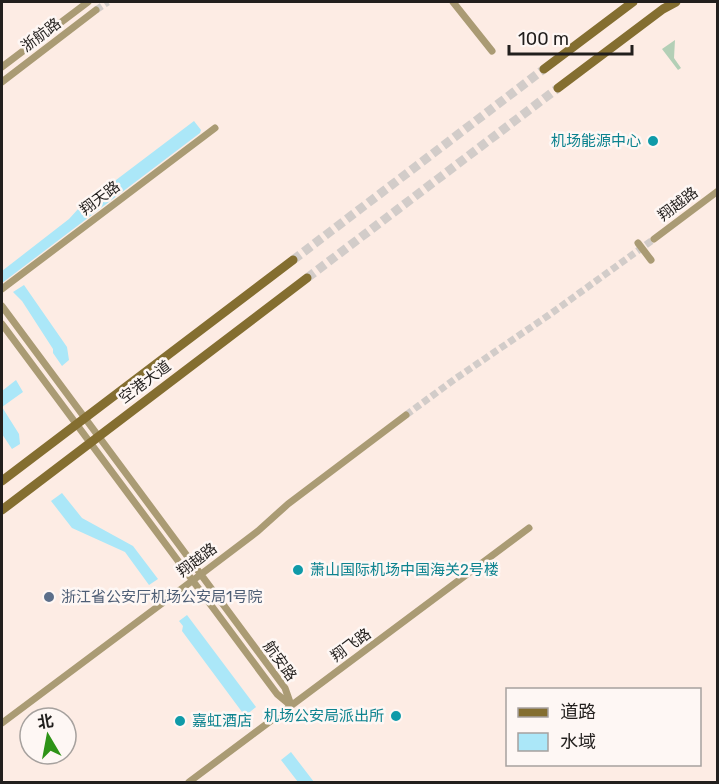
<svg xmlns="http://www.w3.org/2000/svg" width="719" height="784" viewBox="0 0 719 784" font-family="Rubik,'Noto Sans SC',sans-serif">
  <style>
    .built { fill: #fdece4; fill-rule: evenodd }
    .green { fill: #b3cfb6 }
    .water { fill: #abe7f8 }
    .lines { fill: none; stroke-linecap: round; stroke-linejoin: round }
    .street-tunnel { stroke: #d2ccc9; stroke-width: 7; stroke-dasharray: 7 3.5; stroke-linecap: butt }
    .secondary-tunnel { stroke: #d2ccc9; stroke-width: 9; stroke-dasharray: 9 4.5; stroke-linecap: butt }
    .street { stroke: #aa9b74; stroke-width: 7 }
    .secondary { stroke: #846e30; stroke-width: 9 }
    .culture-dot { fill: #0f9aa8; stroke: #fef7f4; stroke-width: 2 }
    .service-dot { fill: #5c6f8a; stroke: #fef7f4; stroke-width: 2 }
    .labels { text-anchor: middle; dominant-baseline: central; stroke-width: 5; stroke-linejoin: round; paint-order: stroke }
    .street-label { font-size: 15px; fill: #221f1d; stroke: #fef7f4 }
    .culture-label { font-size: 15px; fill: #0d838f; stroke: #fef7f4; text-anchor: end }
    .service-label { font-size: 15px; fill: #4e5e75; stroke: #fef7f4; text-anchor: start }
  </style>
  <rect width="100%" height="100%" fill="#fef7f4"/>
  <!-- built -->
  <path class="built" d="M 2,2 L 717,2 L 717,782 L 2,782 ZM 508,690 L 700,690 L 700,764 L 508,764 ZM 30,718 L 66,718 L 66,754 L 30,754 Z"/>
  <!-- green -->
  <path class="green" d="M 675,40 L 674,58 L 681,68 L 678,70 L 662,49 Z"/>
  <!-- water -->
  <path class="water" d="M 194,121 L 201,130 L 200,133 L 2,283 L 2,271 L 69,219 L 79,208 Z
    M 24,285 L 67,347 L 69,360 L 62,366 L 53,353 L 53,349 L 22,301 L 13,292 Z
    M 16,380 L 23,392 L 2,407 L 19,434 L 20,444 L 12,449 L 2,434 L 2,391 Z
    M 62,493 L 82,518 L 133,546 L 158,579 L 149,585 L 125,552 L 72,528 L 51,501 Z
    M 187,615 L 256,707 L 245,716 L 182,631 L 183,626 L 179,621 Z
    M 291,752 L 314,782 L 298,782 L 281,760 Z"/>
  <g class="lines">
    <!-- street-tunnel -->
    <path class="street-tunnel" d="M 96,10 L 108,2
      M 406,415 L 455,379 L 549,315 L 654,239"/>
    <!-- secondary-tunnel -->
    <path class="secondary-tunnel" d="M 293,260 L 544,69
      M 307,278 L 558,88"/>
    <!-- street -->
    <path class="street" d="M 453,2 L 492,51
      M 2,67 L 88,2
      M 2,82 L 96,10
      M 654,239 L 718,191
      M 638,243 L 651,260
      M 2,289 L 215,128
      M 2,306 L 285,688 L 291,705
      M 2,324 L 277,694 L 289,704
      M 2,723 L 200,575 L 258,531 L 288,504 L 406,415
      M 189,782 L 529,528"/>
    <!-- secondary -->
    <path class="secondary" d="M 544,69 L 633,2
      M 558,88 L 663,9 L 676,2
      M 2,481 L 293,260
      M 2,510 L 307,278"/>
  </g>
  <!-- markers -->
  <g class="culture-dot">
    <circle cx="653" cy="141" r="6"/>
    <circle cx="298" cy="570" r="6"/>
    <circle cx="396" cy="716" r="6"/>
    <circle cx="180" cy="721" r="6"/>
  </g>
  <circle class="service-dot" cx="49" cy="597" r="6"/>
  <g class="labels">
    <!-- street labels -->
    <g class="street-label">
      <text transform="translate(41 35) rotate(-37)">浙航路</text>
      <text transform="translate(100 198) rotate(-37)">翔天路</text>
      <text transform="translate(678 204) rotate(-37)">翔越路</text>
      <text transform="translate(145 382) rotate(-37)">空港大道</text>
      <text transform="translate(197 560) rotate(-37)">翔越路</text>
      <text transform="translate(351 645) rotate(-36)">翔飞路</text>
      <text transform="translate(280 661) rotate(54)">航安路</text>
    </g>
    <!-- culture labels -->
    <g class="culture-label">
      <text x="641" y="141">机场能源中心</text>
      <text x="310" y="570" text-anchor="start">萧山国际机场中国海关2号楼</text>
      <text x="384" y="716">机场公安局派出所</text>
      <text x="192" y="721" text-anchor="start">嘉虹酒店</text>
    </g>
    <!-- service labels -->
    <g class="service-label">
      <text x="61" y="597">浙江省公安厅机场公安局1号院</text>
    </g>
  </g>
  <!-- border -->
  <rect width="719" height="784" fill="none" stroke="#221f1d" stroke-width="6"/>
  <!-- legend -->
  <rect x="506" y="688" width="195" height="78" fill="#fef7f4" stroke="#a6a19e" stroke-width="1.5"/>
  <rect x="518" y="708" width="30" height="9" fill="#846e30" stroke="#a6a19e" stroke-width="1.5"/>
  <text x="560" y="718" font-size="18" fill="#221f1d">道路</text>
  <rect x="518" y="733" width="30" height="18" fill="#abe7f8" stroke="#a6a19e" stroke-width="1.5"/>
  <text x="560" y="748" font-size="18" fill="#221f1d">水域</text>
  <!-- north arrow -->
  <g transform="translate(48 736) rotate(350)"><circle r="28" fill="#fef7f4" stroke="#a6a19e" stroke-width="1.5"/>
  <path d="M0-4.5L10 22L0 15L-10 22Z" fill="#2e9317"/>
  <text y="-9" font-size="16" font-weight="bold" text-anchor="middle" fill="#221f1d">北</text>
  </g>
  <!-- scale -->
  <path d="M509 45v9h123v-9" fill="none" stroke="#221f1d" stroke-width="3"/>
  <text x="518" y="45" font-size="18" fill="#221f1d" stroke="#fef7f4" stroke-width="4.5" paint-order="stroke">100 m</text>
</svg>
